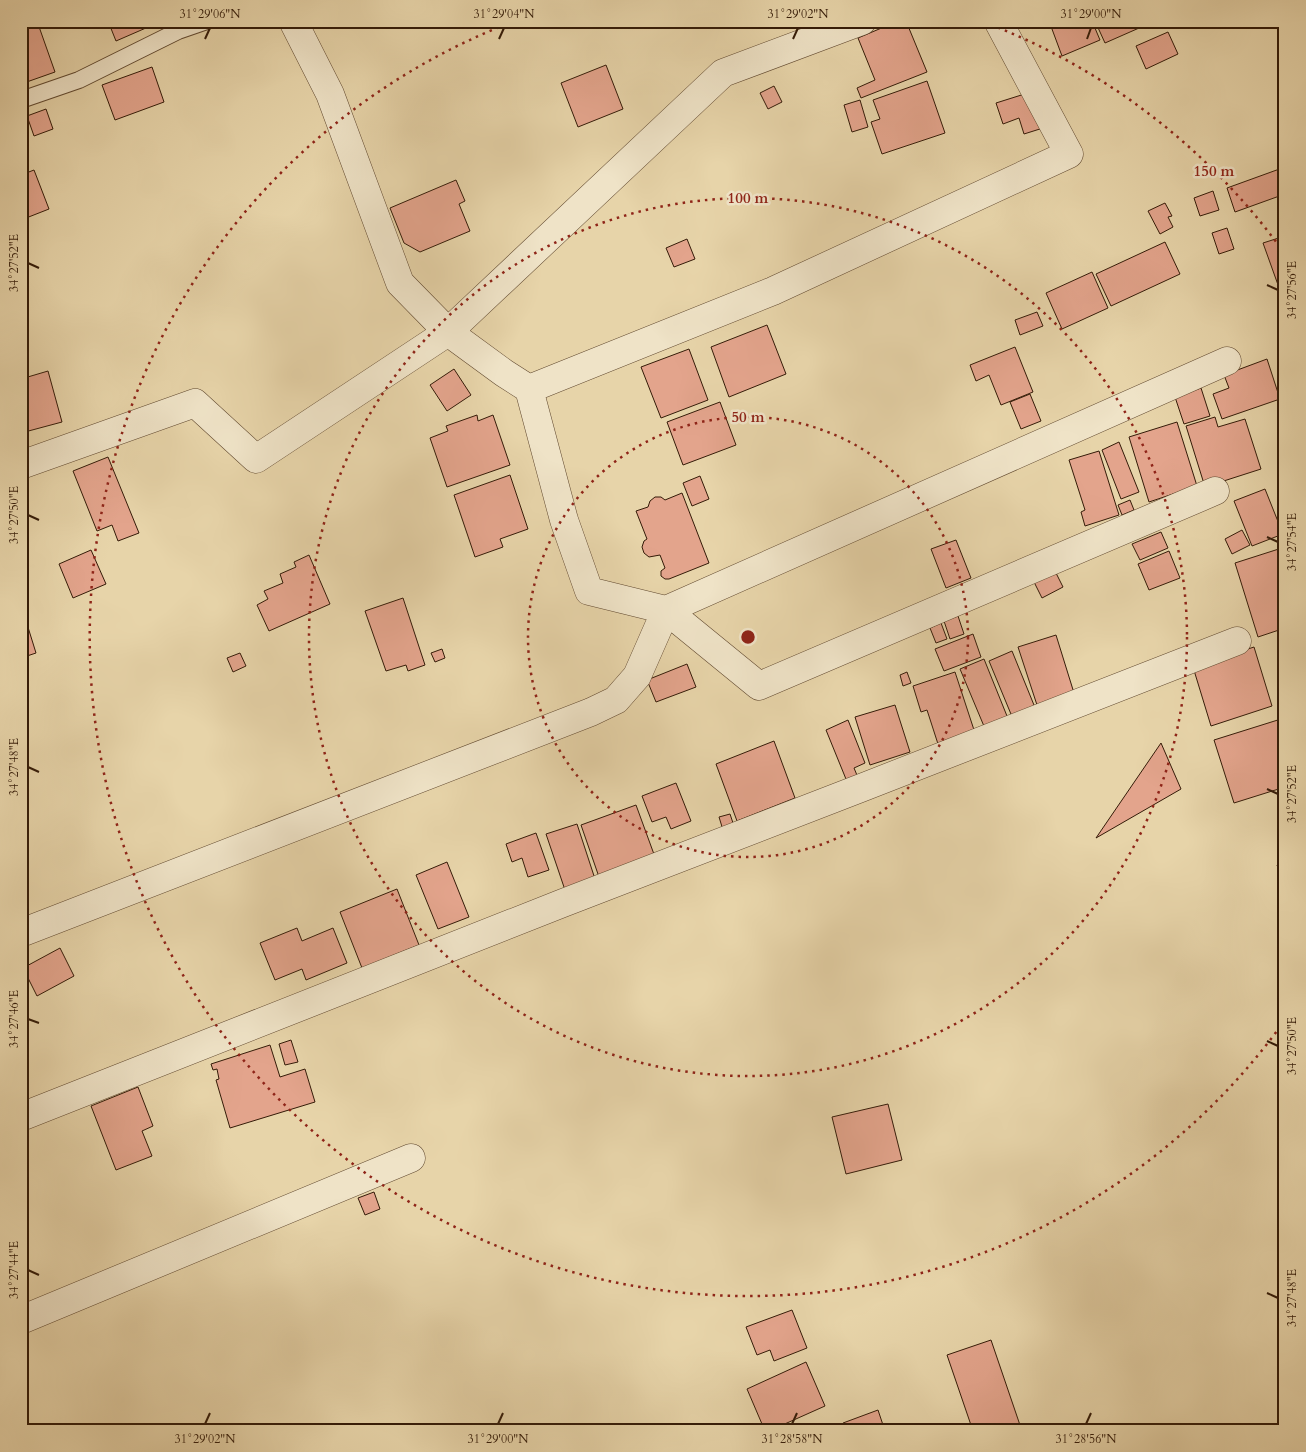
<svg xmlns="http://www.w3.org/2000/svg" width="1306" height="1452" viewBox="0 0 1306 1452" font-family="Cardo,serif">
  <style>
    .building { fill: #e3a48c; stroke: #341b08 }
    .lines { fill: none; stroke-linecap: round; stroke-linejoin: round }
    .service-casing { stroke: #614930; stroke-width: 18 }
    .minor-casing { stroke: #614930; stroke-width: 29 }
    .service { stroke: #efe3c7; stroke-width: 16 }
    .minor { stroke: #efe3c7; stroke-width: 28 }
    .ticks { fill: none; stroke: #341b08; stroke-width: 2 }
    .ring { fill: none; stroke: #8f2418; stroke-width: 2.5; stroke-dasharray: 2.5 5 }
    .centre { fill: #8f2418; stroke: #efe3c7; stroke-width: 2.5 }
    .ring-label { font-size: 15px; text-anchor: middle; font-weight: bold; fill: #8f2418; stroke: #efe3c7; stroke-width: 5; stroke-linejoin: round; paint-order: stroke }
    .neatline { fill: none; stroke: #341b08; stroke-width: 2 }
    .ticks-label { font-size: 12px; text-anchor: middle; fill: #341b08 }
  </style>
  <rect width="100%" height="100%" fill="#e7d4a9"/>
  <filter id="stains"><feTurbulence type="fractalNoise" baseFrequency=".004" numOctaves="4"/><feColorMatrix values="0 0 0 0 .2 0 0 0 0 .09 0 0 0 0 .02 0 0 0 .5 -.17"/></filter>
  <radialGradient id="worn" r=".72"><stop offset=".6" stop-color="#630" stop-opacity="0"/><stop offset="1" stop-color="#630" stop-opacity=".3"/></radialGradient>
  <!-- building -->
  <path class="building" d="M 21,21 L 37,21 L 55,72 L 21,84 Z
    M 108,21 L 162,21 L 116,41 Z
    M 898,21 L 906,21 L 927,72 L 861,98 L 857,88 L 875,80 L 858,38 Z
    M 1049,21 L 1092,21 L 1100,40 L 1062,56 Z
    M 1095,21 L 1155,21 L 1105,43 Z
    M 1168,32 L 1178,54 L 1146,69 L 1136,46 Z
    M 606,65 L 623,109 L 578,127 L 561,83 Z
    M 152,67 L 164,102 L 115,120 L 102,85 Z
    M 927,81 L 945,133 L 882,154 L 871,122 L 880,119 L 873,100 Z
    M 774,86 L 782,102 L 768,109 L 760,93 Z
    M 1031,92 L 1043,128 L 1024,134 L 1019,118 L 1003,124 L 996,103 Z
    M 860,100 L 868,127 L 852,132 L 844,105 Z
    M 46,109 L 53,129 L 34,136 L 27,116 Z
    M 1285,167 L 1285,194 L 1235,212 L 1227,188 Z
    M 34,170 L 49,209 L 21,220 L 21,175 Z
    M 456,180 L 465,201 L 459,204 L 470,231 L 420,252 L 404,243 L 390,208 Z
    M 1213,191 L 1219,210 L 1200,216 L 1194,198 Z
    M 1165,203 L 1172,216 L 1168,217 L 1173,227 L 1160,234 L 1148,211 Z
    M 1227,228 L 1234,249 L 1219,254 L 1212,233 Z
    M 1285,236 L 1285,295 L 1282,296 L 1263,243 Z
    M 687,239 L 695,259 L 674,267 L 666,248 Z
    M 1165,242 L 1180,274 L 1111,306 L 1096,274 Z
    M 1092,272 L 1108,308 L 1062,329 L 1046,293 Z
    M 1037,312 L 1043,326 L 1020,335 L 1015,320 Z
    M 767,325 L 786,374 L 729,397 L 711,347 Z
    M 1015,347 L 1033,392 L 1001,405 L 989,375 L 976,381 L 970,365 Z
    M 689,349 L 708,400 L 661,418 L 641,367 Z
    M 1267,359 L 1280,399 L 1222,419 L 1213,394 L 1229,388 L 1224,375 Z
    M 454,369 L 471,395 L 447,411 L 430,385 Z
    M 48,371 L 62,422 L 21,433 L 21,379 Z
    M 1201,388 L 1210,416 L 1184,424 L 1175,397 Z
    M 1030,394 L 1041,421 L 1021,429 L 1010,402 Z
    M 720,402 L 736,445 L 683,465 L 667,422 Z
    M 477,415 L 478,421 L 493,415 L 510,465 L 447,487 L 430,438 L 448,431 L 446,426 Z
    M 1215,417 L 1218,427 L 1245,419 L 1261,469 L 1205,487 L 1186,426 Z
    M 1177,422 L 1197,486 L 1149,502 L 1129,437 Z
    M 1119,442 L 1139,492 L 1121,499 L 1102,450 Z
    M 1099,451 L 1119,515 L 1085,526 L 1081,512 L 1085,510 L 1069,460 Z
    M 108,457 L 139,533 L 118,541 L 112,525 L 97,531 L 73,471 Z
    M 510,475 L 528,529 L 500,539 L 503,547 L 475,557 L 454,495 Z
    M 700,476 L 709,499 L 692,506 L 683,483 Z
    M 1265,489 L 1283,534 L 1252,546 L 1234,501 Z
    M 682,493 L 709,563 L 669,579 L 665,579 L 661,576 L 661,571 L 665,568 L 660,555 L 649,557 L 644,553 L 642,547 L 644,541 L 647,539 L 636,511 L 648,507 L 650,501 L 655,497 L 661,497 L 665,500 Z
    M 1130,500 L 1134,510 L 1122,515 L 1118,505 Z
    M 1242,530 L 1250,545 L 1232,554 L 1225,539 Z
    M 1161,532 L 1168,548 L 1140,560 L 1132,544 Z
    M 956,540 L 971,578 L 946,588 L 931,549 Z
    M 1285,547 L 1285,628 L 1258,637 L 1235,563 Z
    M 91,550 L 106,584 L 73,598 L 59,564 Z
    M 1169,551 L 1180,578 L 1149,590 L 1138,564 Z
    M 309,555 L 330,604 L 269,631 L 257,605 L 268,599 L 264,591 L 283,583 L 280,574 L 296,567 L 294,562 Z
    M 1055,571 L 1063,587 L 1042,598 L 1034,582 Z
    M 403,598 L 425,665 L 408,671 L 406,665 L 386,671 L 365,611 Z
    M 958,616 L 964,634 L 950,639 L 944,621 Z
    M 941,623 L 947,639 L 936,643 L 930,628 Z
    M 27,624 L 36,653 L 21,658 L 21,625 Z
    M 973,634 L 981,657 L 944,671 L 935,649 Z
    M 1056,635 L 1074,693 L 1037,705 L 1018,647 Z
    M 1254,647 L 1272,706 L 1211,726 L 1193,667 Z
    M 442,649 L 445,658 L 435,662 L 431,653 Z
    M 1012,651 L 1036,710 L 1013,719 L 989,661 Z
    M 240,653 L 246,666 L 233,672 L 227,658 Z
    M 984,659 L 1009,721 L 986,731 L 960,669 Z
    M 687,664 L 696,687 L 656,702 L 647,680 Z
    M 907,672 L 911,683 L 903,686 L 900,675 Z
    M 955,672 L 975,733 L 938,744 L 927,710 L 921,712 L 913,686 Z
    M 895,705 L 910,752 L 870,765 L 855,717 Z
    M 1281,719 L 1285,731 L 1285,787 L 1234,803 L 1214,740 Z
    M 848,720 L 865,763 L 854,768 L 859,780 L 848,784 L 826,730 Z
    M 774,741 L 795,798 L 737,821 L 716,764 Z
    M 1161,743 L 1181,789 L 1096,838 Z
    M 676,783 L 691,821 L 671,829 L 666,817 L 652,822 L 642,796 Z
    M 636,805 L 655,857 L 599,877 L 581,825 Z
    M 730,814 L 734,826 L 723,830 L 719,817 Z
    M 577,824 L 596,882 L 566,893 L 546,834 Z
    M 536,833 L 549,870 L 528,877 L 522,858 L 512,862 L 506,844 Z
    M 447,862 L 469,917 L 438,929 L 416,875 Z
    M 1285,863 L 1285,889 L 1277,865 Z
    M 397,889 L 419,945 L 362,968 L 340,912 Z
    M 297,928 L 302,941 L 333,928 L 347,963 L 306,980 L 302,969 L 275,980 L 260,943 Z
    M 60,948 L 74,976 L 37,996 L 23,968 Z
    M 291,1040 L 298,1062 L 285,1065 L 279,1044 Z
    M 270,1045 L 280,1077 L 305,1069 L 315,1102 L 230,1128 L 216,1080 L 219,1079 L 217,1069 L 213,1070 L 211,1064 Z
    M 138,1087 L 153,1126 L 142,1131 L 152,1156 L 116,1170 L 91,1106 Z
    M 888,1104 L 902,1160 L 846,1174 L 832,1117 Z
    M 374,1192 L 380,1209 L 365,1215 L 358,1198 Z
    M 792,1310 L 807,1348 L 774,1361 L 770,1350 L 757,1355 L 746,1327 Z
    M 991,1340 L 1022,1431 L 973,1431 L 947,1355 Z
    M 806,1362 L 825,1406 L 769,1431 L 765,1431 L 747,1389 Z
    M 878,1410 L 885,1431 L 846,1431 L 843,1423 Z"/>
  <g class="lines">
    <!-- service casing -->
    <g class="service-casing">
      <path id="service" d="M 21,100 L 79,80 L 178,31 L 207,21"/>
    </g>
    <!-- minor casing -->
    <g class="minor-casing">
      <path id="minor" d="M 293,21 L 330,94 L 400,283 L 448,332 L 504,373 L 529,389 L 564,520 L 589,591 L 666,610 L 759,686 L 1215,491
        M 529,389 L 773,291 L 1069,154 L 998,21
        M 21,465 L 195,403 L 256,459 L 448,332 L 723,73 L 862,21
        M 21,933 L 591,712 L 616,700 L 637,676 L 666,610 L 1227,361
        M 21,1117 L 563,903 L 861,788 L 1237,641
        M 21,1320 L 411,1158"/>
    </g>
    <!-- service -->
    <use href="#service" class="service"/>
    <!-- minor -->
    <use href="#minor" class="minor"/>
  </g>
  <!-- ticks -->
  <path class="ticks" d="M 205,39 L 210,28M 499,39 L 504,28M 793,39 L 798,28M 1087,39 L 1091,28M 28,263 L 39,268M 1267,285 L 1278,290M 28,515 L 39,520M 1267,537 L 1278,542M 28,767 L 39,772M 1267,789 L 1278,794M 28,1019 L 39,1023M 1267,1041 L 1278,1046M 28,1270 L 39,1275M 1267,1293 L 1278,1298M 205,1424 L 210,1413M 498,1424 L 503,1413M 792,1424 L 797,1413M 1086,1424 L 1091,1413"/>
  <!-- distance rings -->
  <g class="ring">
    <circle cx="748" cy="637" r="220"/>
    <circle cx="748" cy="637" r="439"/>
    <path d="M1285 1020A659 659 0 1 1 512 22M984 22A659 659 0 0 1 1285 254"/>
  </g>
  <circle cx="748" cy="637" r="8" class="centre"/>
  <g class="ring-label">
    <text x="1214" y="176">150 m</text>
    <text x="748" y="203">100 m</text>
    <text x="748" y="422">50 m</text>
  </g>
  <!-- margin -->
  <rect width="1306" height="1452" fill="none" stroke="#e7d4a9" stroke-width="55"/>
  <rect x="28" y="28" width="1250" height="1396" class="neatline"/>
  <g class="ticks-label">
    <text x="210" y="18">31°29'06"N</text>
    <text x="504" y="18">31°29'04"N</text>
    <text x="798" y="18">31°29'02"N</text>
    <text x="1091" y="18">31°29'00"N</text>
    <text transform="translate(14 263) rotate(-90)" y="4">34°27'52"E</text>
    <text transform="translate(1292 290) rotate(-90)" y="4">34°27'56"E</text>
    <text transform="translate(14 515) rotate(-90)" y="4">34°27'50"E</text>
    <text transform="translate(1292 542) rotate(-90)" y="4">34°27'54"E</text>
    <text transform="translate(14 767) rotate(-90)" y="4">34°27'48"E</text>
    <text transform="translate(1292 794) rotate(-90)" y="4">34°27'52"E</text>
    <text transform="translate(14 1019) rotate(-90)" y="4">34°27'46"E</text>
    <text transform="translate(1292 1046) rotate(-90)" y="4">34°27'50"E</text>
    <text transform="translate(14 1270) rotate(-90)" y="4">34°27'44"E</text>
    <text transform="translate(1292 1298) rotate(-90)" y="4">34°27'48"E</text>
    <text x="205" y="1443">31°29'02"N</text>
    <text x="498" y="1443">31°29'00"N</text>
    <text x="792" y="1443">31°28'58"N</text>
    <text x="1086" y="1443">31°28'56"N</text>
  </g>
  <rect width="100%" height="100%" filter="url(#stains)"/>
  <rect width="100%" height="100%" fill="url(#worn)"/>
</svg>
